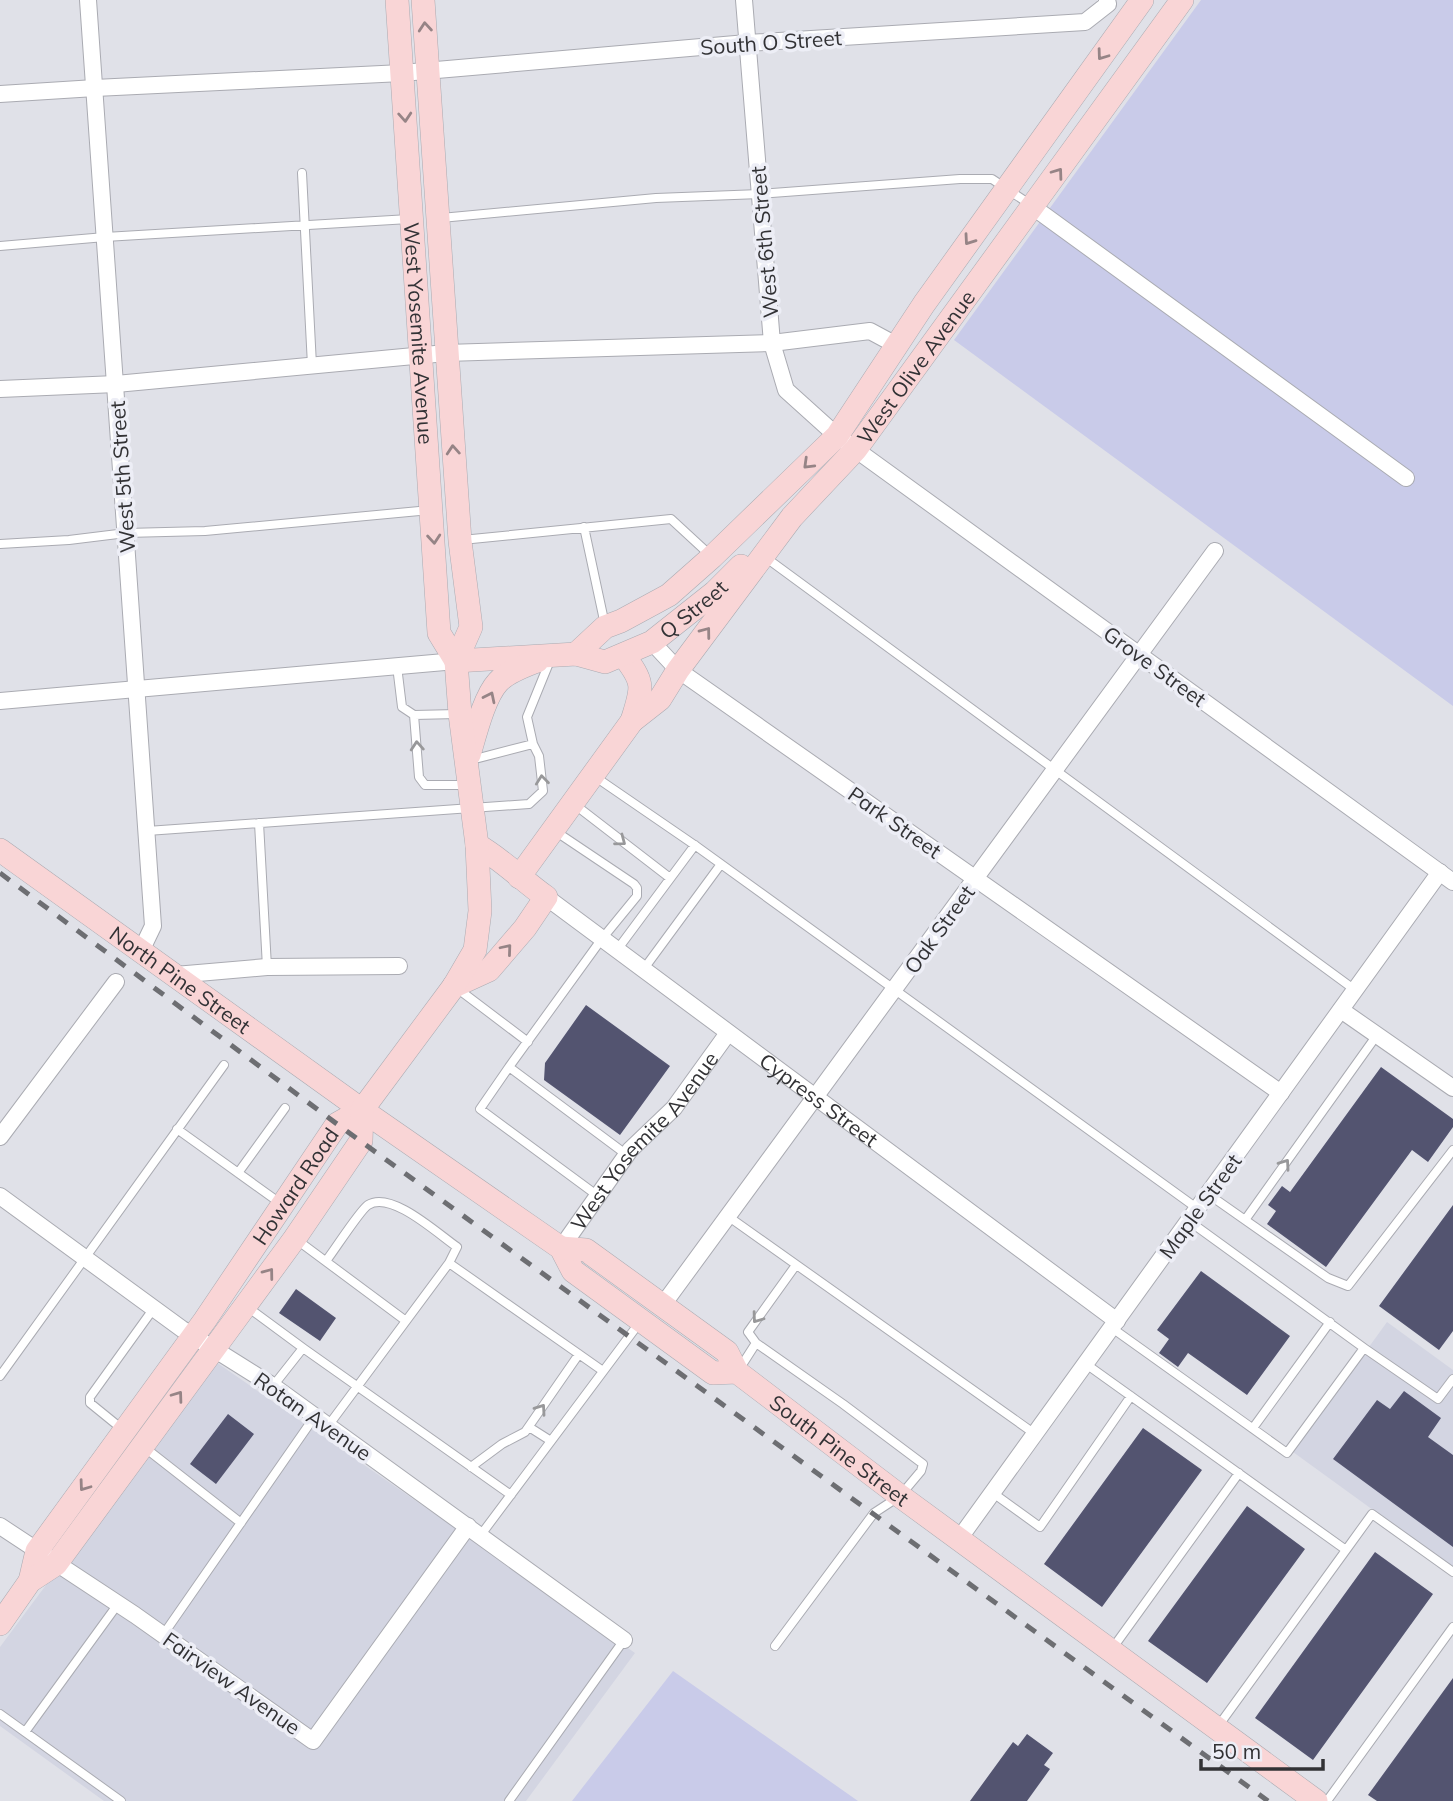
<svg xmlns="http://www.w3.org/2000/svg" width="1453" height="1801" viewBox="0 0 1453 1801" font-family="Mulish,sans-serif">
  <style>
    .built { fill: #d3d5e2 }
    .green { fill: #c9cbe9 }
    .building { fill: #535470 }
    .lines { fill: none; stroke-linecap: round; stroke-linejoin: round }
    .lane-casing { stroke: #aaabb2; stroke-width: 10 }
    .street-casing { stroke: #aaabb2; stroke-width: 18 }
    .secondary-casing { stroke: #aaabb2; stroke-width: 24 }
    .lane { stroke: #fff; stroke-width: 8 }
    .street { stroke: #fff; stroke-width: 16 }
    .secondary { stroke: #f9d5d6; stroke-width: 23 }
    .rail { stroke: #6d6e72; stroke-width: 5; stroke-dasharray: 12 12; stroke-linecap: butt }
    .oneway { stroke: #968486 }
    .oneway2 { stroke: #98989a }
    .labels { text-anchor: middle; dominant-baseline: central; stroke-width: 7; stroke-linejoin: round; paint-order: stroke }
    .street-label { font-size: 21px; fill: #323235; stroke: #edeef6 }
  </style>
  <rect width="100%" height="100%" fill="#e0e1e8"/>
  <!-- built -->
  <path class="built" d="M 1387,1322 L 1453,1370 L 1453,1568 L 1293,1452 Z
    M 213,1360 L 635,1653 L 526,1801 L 104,1801 L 0,1726 L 0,1647 Z"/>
  <!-- green -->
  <path class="green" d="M 1201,0 L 1453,0 L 1453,706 L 954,340 Z
    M 673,1671 L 858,1801 L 572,1801 Z"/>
  <!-- building -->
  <path class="building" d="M 586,1005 L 670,1066 L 620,1135 L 544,1080 L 545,1063 Z
    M 1381,1067 L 1453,1119 L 1453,1127 L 1428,1162 L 1412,1150 L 1326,1267 L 1267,1224 L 1276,1211 L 1268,1205 L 1282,1186 L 1290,1192 Z
    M 1453,1205 L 1453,1331 L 1439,1350 L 1379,1306 Z
    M 1201,1271 L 1290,1336 L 1247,1395 L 1188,1353 L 1178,1367 L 1159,1353 L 1169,1339 L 1157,1330 Z
    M 296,1289 L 336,1318 L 320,1341 L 279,1313 Z
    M 1404,1391 L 1441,1418 L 1428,1437 L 1453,1455 L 1453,1547 L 1333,1459 L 1377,1400 L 1390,1409 Z
    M 228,1414 L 254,1434 L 216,1484 L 190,1464 Z
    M 1143,1428 L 1202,1470 L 1102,1607 L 1044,1564 Z
    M 1247,1506 L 1305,1549 L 1207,1683 L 1148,1641 Z
    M 1375,1552 L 1433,1594 L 1313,1760 L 1255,1718 Z
    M 1453,1678 L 1453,1801 L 1377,1801 L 1368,1795 Z
    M 1027,1734 L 1053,1753 L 1044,1765 L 1050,1769 L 1027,1801 L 970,1801 L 1013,1742 L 1018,1746 Z"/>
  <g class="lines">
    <!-- lane casing -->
    <g class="lane-casing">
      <path id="lane" d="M 302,173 L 312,365
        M 441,218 L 656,198 L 760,194 L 960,179 L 992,179 L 1031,205
        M 0,246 L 105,237 L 409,219
        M 584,527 L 605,625
        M 462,540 L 671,519 L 710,555
        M 0,544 L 69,540 L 126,533 L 205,531 L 430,510
        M 765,557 L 1355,990
        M 397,666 L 402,707 L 414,715 L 457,714
        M 414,715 L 419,777 L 425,785 L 468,785
        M 471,760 L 533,744
        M 594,776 L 696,846 L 1198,1209
        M 574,804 L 670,878
        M 259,823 L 267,967
        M 147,831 L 529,804 L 543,791 L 539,756 L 533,744 L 527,717 L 551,658
        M 555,831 L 634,884 L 637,888 L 637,896 L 601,940 L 509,1067 L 627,1155
        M 617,950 L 695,845
        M 643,970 L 721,864
        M 458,989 L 528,1042
        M 509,1067 L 480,1109 L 598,1196
        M 177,1129 L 280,1203
        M 238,1173 L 285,1108
        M 1208,1194 L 1328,1278 L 1348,1286 L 1453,1150
        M 729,1217 L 1035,1434
        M 1245,1220 L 1377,1035
        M 297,1240 L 406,1321
        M 326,1261 C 334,1251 360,1210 368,1205 C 391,1190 438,1234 457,1247 L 449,1263
        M 246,1306 L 303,1348
        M 1112,1328 L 1287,1453 L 1364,1348 L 1189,1221
        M 756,1343 L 843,1404 L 923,1464 L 921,1471 L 900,1496 L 874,1513 L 775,1646
        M 1364,1348 L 1438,1399 L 1453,1379
        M 1086,1364 L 1346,1550 L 1372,1514 L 1453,1572
        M 740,1368 L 756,1343 L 748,1332 L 796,1265
        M 0,1376 L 224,1065
        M 273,1386 L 303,1348 L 511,1495
        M 328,1426 L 449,1263 L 603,1371
        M 529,1427 L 551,1441
        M 1253,1428 L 1330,1322
        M 122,1429 L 90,1403 L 90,1397 L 154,1308
        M 144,1447 L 241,1523
        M 471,1467 L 502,1444 L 525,1432 L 579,1354
        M 993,1493 L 1040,1527 L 1131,1396
        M 480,1536 L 640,1322
        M 163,1635 L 315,1416
        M 1112,1649 L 1239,1473
        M 0,1714 L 121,1801
        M 1219,1725 L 1346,1550
        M 25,1732 L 118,1604
        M 509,1801 L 624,1640
        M 1327,1801 L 1453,1627"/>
    </g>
    <!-- street casing -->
    <g class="street-casing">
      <g id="street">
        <path d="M 88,0 L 153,926 L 141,951"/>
        <path d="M 744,0 L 772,343 L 786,390 L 837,436 L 1453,882"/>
        <path d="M 0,94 L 95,88 L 402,73 L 747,43 L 1085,22 L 1108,4 L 1107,0"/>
        <path d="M 1033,207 L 1406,478"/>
        <path d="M 0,389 L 116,384 L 446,353 L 772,343 L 870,331 L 896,345"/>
        <path d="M 652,642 L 678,670 L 1281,1093"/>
        <path d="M 0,701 L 456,661"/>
        <path id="s1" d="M 546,897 L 1117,1321"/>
        <path d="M 175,975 L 267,967 L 399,966"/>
        <path d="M 1341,1010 L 1453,1088"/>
        <path d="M 0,1137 L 116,982"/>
        <path d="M 0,1196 L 182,1329 L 273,1386 L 624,1640"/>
        <path id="s2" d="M 561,1248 L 630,1150 L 674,1108 L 728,1033"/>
        <path d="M 662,1306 L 1215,551"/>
        <path d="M 0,1526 L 135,1615 L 313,1741 L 468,1526"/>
        <path d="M 959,1539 L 1440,872"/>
      </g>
    </g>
    <!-- secondary casing -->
    <g class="secondary-casing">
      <g id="secondary">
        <path id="s3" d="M 397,0 L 439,633 L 456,661"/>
        <path d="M 576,654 L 605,627 L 621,621 L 669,595 L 712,557 L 837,436 L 924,304 L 1142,0"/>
        <path d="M 623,655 C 646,684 642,688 632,721"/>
        <path id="s4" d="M 456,661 L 576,654 L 605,662 L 652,642 L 715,592 L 741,566"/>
        <path d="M 469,755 C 475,735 484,697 498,682 C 507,672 524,666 537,661"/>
        <path id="s5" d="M 0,850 L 362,1110 L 561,1248 L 573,1271 L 713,1373 L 737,1372 L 900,1496 L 1316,1801"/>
        <path id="s6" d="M 519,877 L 632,721 L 660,699 L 678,670 L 792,517 L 856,449 L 1182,0"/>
        <path d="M 454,986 L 489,970 L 525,928 L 546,897 C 522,880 503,860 477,845"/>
        <path d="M 561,1248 L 586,1250 L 727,1352 L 737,1372"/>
        <path id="s7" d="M 30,1581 L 37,1551 L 205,1320 L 337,1124 L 362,1110 L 454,986 L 475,950 L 480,911 L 477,845 L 460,714 L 456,661 L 471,627 L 460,541 L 423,0"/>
        <path d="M 0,1624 L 30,1581 L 56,1564 L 295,1238 L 361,1141 L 362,1110"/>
      </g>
    </g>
    <!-- lane -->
    <use href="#lane" class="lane"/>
    <!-- street -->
    <use href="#street" class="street"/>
    <!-- secondary -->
    <use href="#secondary" class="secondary"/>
    <!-- rail -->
    <path class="rail" d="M 0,873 L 337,1124 L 1268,1801"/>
  </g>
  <!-- one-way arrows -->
  <defs><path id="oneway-chevron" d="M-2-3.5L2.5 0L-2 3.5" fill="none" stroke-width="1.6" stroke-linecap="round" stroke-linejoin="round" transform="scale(1.75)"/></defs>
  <g class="oneway">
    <use href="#oneway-chevron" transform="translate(425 27) rotate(-95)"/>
    <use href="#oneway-chevron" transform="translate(1102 55) rotate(126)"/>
    <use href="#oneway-chevron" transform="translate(405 117) rotate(86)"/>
    <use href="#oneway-chevron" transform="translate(1058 173) rotate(-54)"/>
    <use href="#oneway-chevron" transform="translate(969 240) rotate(125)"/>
    <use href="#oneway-chevron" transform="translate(453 450) rotate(-94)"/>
    <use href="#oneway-chevron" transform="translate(808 464) rotate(136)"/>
    <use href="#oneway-chevron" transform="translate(434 539) rotate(85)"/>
    <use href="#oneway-chevron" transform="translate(706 632) rotate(-53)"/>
    <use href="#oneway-chevron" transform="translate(490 697) rotate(-64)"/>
    <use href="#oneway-chevron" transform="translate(507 949) rotate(-50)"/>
    <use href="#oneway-chevron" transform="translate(269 1273) rotate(-53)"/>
    <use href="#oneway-chevron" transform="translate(178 1396) rotate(-54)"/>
    <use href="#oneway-chevron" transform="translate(84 1486) rotate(126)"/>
  </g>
  <g class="oneway2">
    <use href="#oneway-chevron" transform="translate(417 746) rotate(-94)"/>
    <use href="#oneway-chevron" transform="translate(542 780) rotate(-96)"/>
    <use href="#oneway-chevron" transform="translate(621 841) rotate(37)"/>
    <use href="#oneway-chevron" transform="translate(1285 1164) rotate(-55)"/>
    <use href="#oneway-chevron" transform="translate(757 1318) rotate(126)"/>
    <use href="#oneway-chevron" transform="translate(541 1409) rotate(-55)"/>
  </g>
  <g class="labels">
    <!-- street labels -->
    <g class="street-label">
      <text transform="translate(771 42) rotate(-4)">South O Street</text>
      <text transform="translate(764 242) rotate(-95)">West 6th Street</text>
      <text stroke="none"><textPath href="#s3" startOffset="334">West Yosemite Avenue</textPath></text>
      <text stroke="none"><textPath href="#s6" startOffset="648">West Olive Avenue</textPath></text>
      <text transform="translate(122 477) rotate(-94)">West 5th Street</text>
      <text stroke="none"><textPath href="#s4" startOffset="254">Q Street</textPath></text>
      <text transform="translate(1155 666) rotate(36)">Grove Street</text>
      <text transform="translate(895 822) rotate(35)">Park Street</text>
      <text transform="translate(939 929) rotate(-54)">Oak Street</text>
      <text stroke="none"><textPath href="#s5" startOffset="222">North Pine Street</textPath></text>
      <text stroke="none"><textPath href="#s1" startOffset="340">Cypress Street</textPath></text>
      <text stroke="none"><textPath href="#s2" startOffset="136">West Yosemite Avenue</textPath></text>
      <text stroke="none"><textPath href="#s7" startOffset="478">Howard Road</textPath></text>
      <text transform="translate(1200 1206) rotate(-54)">Maple Street</text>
      <text transform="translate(313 1416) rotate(35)">Rotan Avenue</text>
      <text stroke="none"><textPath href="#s5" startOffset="1040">South Pine Street</textPath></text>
      <text transform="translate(232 1683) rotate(35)">Fairview Avenue</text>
    </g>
  </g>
  <!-- scale -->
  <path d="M1201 1759v10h122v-10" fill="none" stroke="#323235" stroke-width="3.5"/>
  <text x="1212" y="1759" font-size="21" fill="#323235" stroke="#edeef6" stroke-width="5" paint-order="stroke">50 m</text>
</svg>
